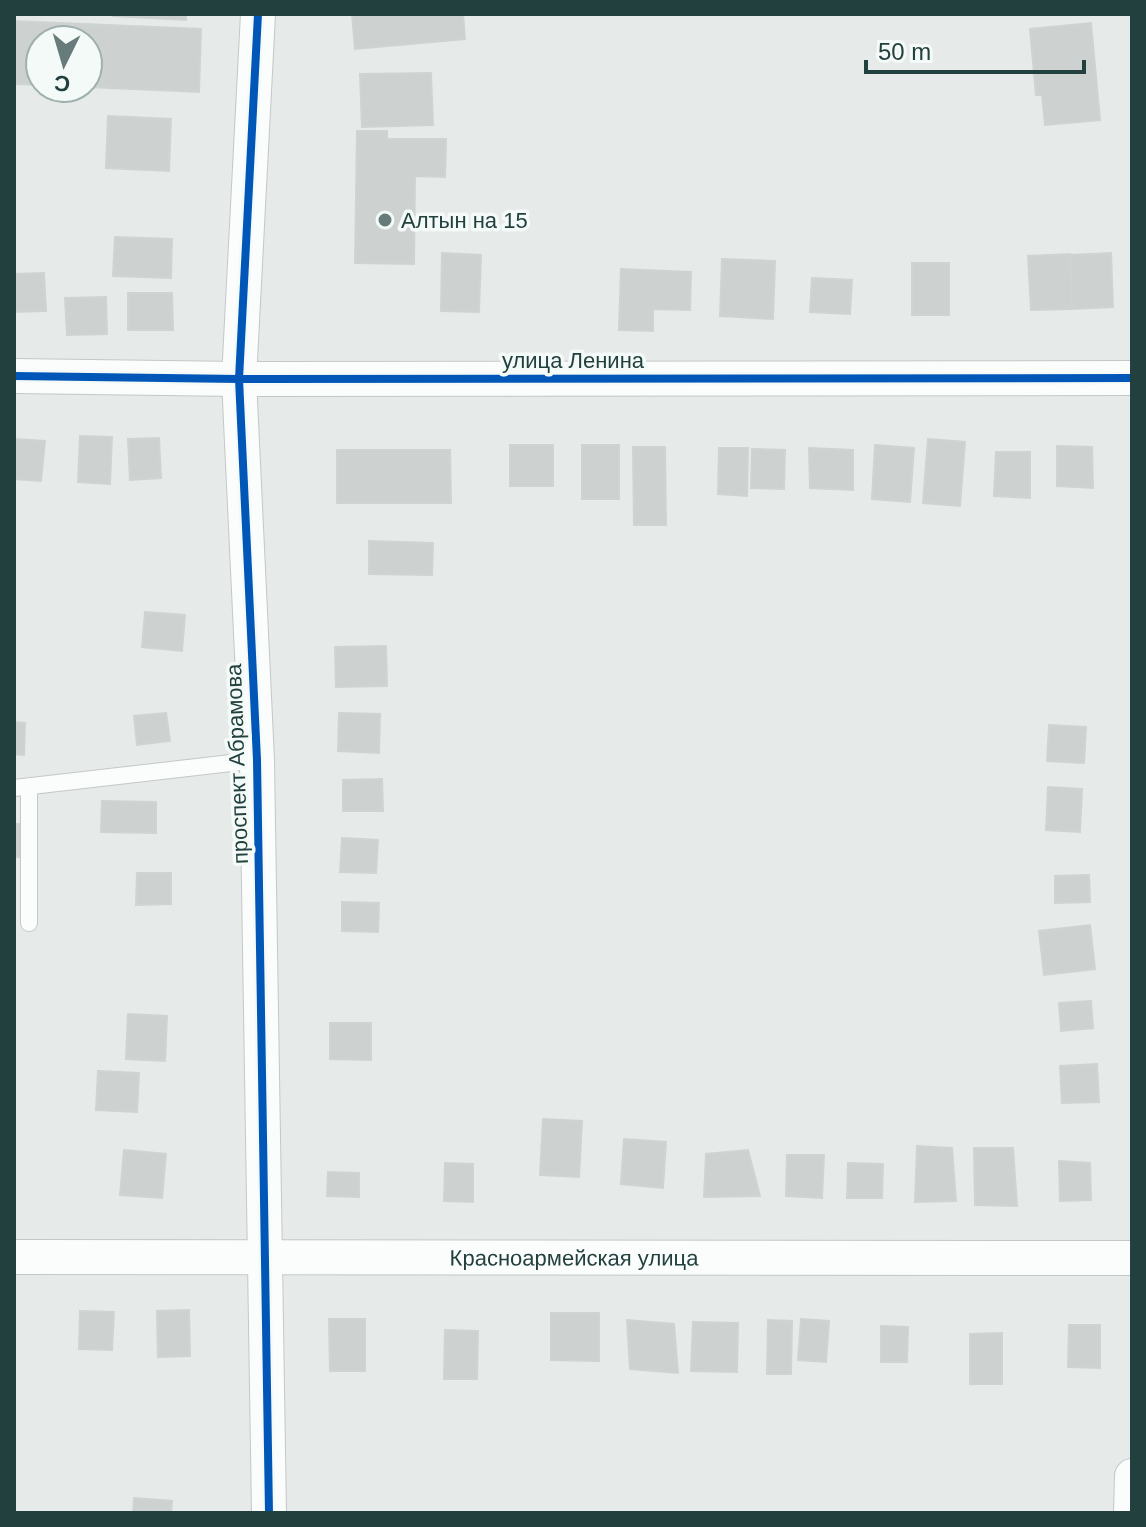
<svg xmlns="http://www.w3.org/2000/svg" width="1146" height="1527" viewBox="0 0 1146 1527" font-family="Helvetica,sans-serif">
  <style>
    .building { fill: #cdd2d1; stroke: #ced4d3; stroke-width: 2 }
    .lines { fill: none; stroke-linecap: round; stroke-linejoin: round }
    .service-casing { stroke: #c3c8c7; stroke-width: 18 }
    .minor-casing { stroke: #c3c8c7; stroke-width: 36 }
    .service { stroke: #fbfcfc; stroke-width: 16 }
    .minor { stroke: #fbfcfc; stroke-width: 34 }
    .cycleway-casing { stroke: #f4faf8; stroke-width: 13 }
    .cycleway { stroke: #0057b8; stroke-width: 8 }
    .poi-dot { fill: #677c7a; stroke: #f4faf8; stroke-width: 3 }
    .labels { text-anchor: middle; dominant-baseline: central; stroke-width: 7; stroke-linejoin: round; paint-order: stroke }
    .poi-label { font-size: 22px; fill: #22413e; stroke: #f4faf8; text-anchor: start }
    .street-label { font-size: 22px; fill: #22413e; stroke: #f4faf8 }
  </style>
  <rect width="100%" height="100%" fill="#e6ebea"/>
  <!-- building -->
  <path class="building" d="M 113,14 L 186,14 L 186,20 L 113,16 Z
    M 352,14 L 463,14 L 465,39 L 355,49 Z
    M 14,21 L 201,29 L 199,92 L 88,87 L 88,40 L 40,40 L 40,85 L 14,84 Z
    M 1091,23 L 1100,120 L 1045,125 L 1042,95 L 1036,95 L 1030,29 Z
    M 431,73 L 433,125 L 362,127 L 360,74 Z
    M 108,116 L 171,119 L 169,171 L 106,168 Z
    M 357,131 L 387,131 L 387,139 L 446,139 L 445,177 L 415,176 L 414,264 L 355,263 Z
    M 115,237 L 172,239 L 171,278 L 113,276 Z
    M 442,253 L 481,255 L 479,312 L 441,311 Z
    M 1111,253 L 1113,307 L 1072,309 L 1070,255 Z
    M 1070,254 L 1072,309 L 1031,310 L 1028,256 Z
    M 722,259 L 775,261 L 773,319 L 720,316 Z
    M 912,263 L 949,263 L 949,315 L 912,315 Z
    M 621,269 L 691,272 L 690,310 L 653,309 L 653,331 L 619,330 Z
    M 44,273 L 46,311 L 14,312 L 14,274 Z
    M 812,278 L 852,280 L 850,314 L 810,312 Z
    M 128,293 L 172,293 L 173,330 L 128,330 Z
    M 106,297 L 107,334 L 67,335 L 65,298 Z
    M 80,436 L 112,437 L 110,484 L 78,482 Z
    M 159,438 L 161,478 L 130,480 L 128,439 Z
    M 14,439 L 45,441 L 41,481 L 14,479 Z
    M 928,439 L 965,442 L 960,506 L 923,503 Z
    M 510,445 L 553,445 L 553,486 L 510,486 Z
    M 582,445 L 619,445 L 619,499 L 582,499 Z
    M 875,445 L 914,448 L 910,502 L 872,499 Z
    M 1057,446 L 1092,447 L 1093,488 L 1057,486 Z
    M 633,447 L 665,447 L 666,525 L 634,525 Z
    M 719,448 L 748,448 L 747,496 L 718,494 Z
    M 809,448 L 853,450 L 853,490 L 810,488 Z
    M 752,449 L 785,450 L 784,489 L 751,488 Z
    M 337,450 L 450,450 L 451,503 L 337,503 Z
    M 996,452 L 1030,452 L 1030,498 L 994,496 Z
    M 369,541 L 433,543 L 432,575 L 369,574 Z
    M 145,612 L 185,615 L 182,651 L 142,647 Z
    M 386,646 L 387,686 L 336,687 L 335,647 Z
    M 166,713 L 170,741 L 137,745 L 134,716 Z
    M 339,713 L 380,714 L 379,753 L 338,751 Z
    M 14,722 L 25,723 L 24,755 L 14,754 Z
    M 1049,725 L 1086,727 L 1084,763 L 1047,761 Z
    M 382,779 L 383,811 L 343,811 L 343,780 Z
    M 1048,787 L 1082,789 L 1080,832 L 1046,830 Z
    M 102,801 L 156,802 L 156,833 L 101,832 Z
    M 14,824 L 22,824 L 22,857 L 14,857 Z
    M 342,838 L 378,840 L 376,873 L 340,872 Z
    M 137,873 L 171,873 L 171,904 L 136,905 Z
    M 1089,875 L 1090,902 L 1055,903 L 1055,876 Z
    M 342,902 L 379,903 L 378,932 L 342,931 Z
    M 1090,925 L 1095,969 L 1044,975 L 1039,931 Z
    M 1091,1001 L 1093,1028 L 1061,1031 L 1059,1003 Z
    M 128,1014 L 167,1016 L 165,1061 L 126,1059 Z
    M 330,1023 L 371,1023 L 371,1060 L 330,1059 Z
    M 1097,1064 L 1099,1102 L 1062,1103 L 1060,1066 Z
    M 98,1071 L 139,1073 L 137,1112 L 96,1110 Z
    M 543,1119 L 582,1121 L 579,1177 L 540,1175 Z
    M 624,1139 L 666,1142 L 663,1188 L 621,1184 Z
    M 917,1146 L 952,1148 L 956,1201 L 915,1202 Z
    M 974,1148 L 1013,1148 L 1017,1206 L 975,1205 Z
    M 124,1150 L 166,1154 L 162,1198 L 120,1195 Z
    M 748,1150 L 760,1196 L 704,1197 L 706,1154 Z
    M 787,1155 L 824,1155 L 822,1198 L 786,1196 Z
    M 1059,1161 L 1090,1163 L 1091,1200 L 1060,1201 Z
    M 445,1163 L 473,1164 L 473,1202 L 444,1201 Z
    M 848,1163 L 883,1164 L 882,1198 L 847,1198 Z
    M 328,1172 L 359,1173 L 359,1197 L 327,1196 Z
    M 189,1310 L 190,1356 L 158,1357 L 157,1311 Z
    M 80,1311 L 114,1312 L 112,1350 L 79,1349 Z
    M 551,1313 L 599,1313 L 599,1361 L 551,1360 Z
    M 329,1319 L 365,1319 L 365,1371 L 330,1371 Z
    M 801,1319 L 829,1321 L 826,1362 L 798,1360 Z
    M 627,1320 L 674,1324 L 678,1373 L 630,1369 Z
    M 768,1320 L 792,1321 L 791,1374 L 767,1374 Z
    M 693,1322 L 738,1323 L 737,1372 L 691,1371 Z
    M 1069,1325 L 1100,1325 L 1100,1368 L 1068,1367 Z
    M 881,1326 L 908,1327 L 907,1362 L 881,1362 Z
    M 445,1330 L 478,1331 L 477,1379 L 444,1379 Z
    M 1002,1333 L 1002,1384 L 970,1384 L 970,1334 Z
    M 134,1498 L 172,1501 L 171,1513 L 133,1513 Z"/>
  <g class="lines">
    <!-- service casing -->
    <g class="service-casing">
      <path id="service" d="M 14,788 L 257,760
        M 29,923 L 29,786"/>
    </g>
    <!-- minor casing -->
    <g class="minor-casing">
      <g id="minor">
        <path d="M 258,14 L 239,379 L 257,760 L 269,1513"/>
        <path d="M 14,376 L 239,379 L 1132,378"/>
        <path id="s1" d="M 14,1257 L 1132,1258"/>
        <path d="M 1131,1513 L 1132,1476"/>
      </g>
    </g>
    <!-- service -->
    <use href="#service" class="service"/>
    <!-- minor -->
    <use href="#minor" class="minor"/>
    <!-- cycleway casing -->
    <g class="cycleway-casing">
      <path id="cycleway" d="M 258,14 L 239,379 L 257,760 L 269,1513
        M 14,376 L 239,379 L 1132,378"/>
    </g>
    <!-- cycleway -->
    <use href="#cycleway" class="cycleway"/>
  </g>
  <!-- markers -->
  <circle class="poi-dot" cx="385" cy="220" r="8"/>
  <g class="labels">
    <!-- poi labels -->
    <g class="poi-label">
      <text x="401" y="220">Алтын на 15</text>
    </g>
    <!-- street labels -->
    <g class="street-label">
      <text x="573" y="360">улица Ленина</text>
      <text transform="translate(237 764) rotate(-92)">проспект Абрамова</text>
      <text stroke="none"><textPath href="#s1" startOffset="560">Красноармейская улица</textPath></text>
    </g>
  </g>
  <!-- border -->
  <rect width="1146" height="1527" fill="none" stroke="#22413e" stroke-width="32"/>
  <!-- north arrow -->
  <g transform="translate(64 64) rotate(185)"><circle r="38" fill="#f4faf8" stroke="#a0b0ae" stroke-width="2"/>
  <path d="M0-6L14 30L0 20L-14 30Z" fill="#677c7a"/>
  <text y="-12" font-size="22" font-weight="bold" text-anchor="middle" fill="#22413e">С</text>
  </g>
  <!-- scale -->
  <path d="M866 60v12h218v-12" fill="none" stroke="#22413e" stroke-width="4"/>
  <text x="878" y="60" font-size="24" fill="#22413e" stroke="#f4faf8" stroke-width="6" paint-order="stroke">50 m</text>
</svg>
